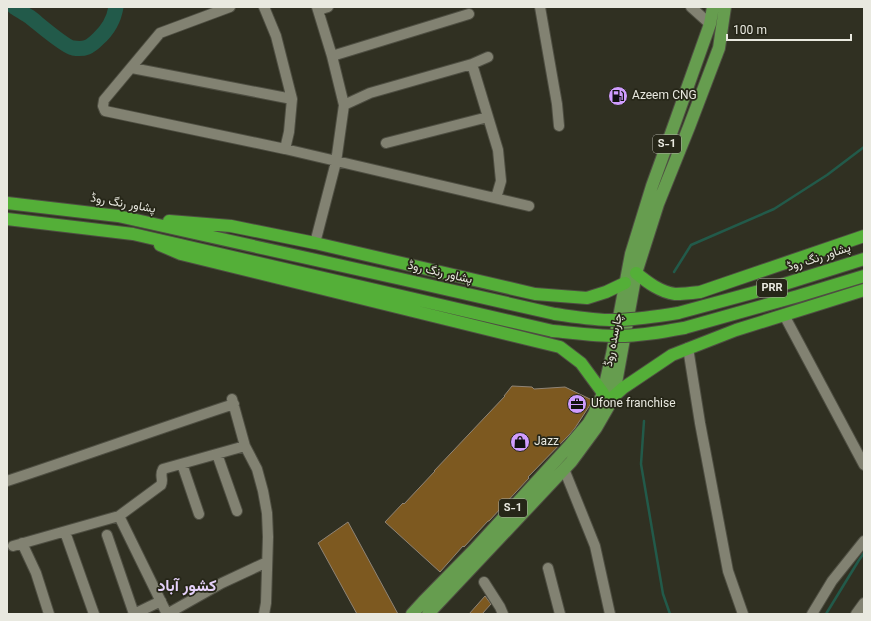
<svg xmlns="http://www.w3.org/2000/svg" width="871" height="621" viewBox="0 0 871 621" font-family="Georgia,Vazirmatn,serif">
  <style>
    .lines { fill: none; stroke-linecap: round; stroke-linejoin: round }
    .stream { stroke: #225a4a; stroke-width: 2.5 }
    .river { stroke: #225a4a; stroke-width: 15 }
    .building { fill: #7d5920; stroke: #8f8476 }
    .minor-casing { stroke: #4e4e42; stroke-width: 12 }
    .major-casing { stroke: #4e4e42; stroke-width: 14 }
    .highway-casing { stroke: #4e4e42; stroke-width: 14 }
    .minor { stroke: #828272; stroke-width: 10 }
    .major { stroke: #669d4f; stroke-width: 12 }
    .highway { stroke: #54af38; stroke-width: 12 }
    .highway-bridge-casing { stroke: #4e4e42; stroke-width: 14; stroke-linecap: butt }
    .highway-bridge { stroke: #54af38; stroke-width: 12 }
    .labels { text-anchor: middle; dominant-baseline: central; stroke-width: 3.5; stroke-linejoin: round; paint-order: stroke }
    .shield { fill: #262618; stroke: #aeaea4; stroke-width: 1 }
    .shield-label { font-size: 11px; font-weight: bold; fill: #e9e9e0 }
    .poi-label { font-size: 12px; fill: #e9e9e0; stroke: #262618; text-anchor: start }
    .street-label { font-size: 12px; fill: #e9e9e0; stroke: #262618 }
    .district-label { font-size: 16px; font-weight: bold; fill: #e5d1fa; stroke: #262618 }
  </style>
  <rect width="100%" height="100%" fill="#303022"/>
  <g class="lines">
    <!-- stream -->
    <path class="stream" d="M 674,272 L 691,245 L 774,209 L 827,175 L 864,147
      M 644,421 L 641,464 L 663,594 L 670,614
      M 826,614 L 859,560 L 864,553"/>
    <!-- river -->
    <path class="river" d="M 14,7 C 19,10 25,14 30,17 C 39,24 64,46 73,48 C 85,50 90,47 98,39 C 107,31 114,19 116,7"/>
  </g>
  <!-- building -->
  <path class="building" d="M 512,386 L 532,387 L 534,389 L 565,387 L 592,400 L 590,405 L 575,428 L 570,434 L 528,477 L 529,478 L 489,521 L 488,521 L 464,547 L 463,546 L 440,572 L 385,522 L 403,503 L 404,504 L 435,471 L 434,471 L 505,396 L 504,396 Z
    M 348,522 L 398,614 L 357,614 L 318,543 Z
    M 485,596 L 491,604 L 482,614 L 469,614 Z"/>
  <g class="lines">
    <!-- minor casing -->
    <g class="minor-casing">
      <path id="minor" d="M 230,7 L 160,33 L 104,100 L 103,106 L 105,111 L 285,149
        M 264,7 L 276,36 L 292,99 L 289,132 L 285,149 L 529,206
        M 540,7 L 557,104 L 559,126
        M 691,7 L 710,24
        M 318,10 L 328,7
        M 332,56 L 469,14
        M 472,64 L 498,150 L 501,181 L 496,198
        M 132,68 L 292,99
        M 344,105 L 370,93 L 472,64 L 488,57
        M 386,143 L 488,117
        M 315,243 L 336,162 L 344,105 L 332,56 L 317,7
        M 784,315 L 864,465
        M 688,348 L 700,423 L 728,571 L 743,614
        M 232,399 L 245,446 L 257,469 L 263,491 L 267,513 L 268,537 L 266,603 L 264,614
        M 217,454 L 237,511
        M 182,464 L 199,514
        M 564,469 L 595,546 L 610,614
        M 7,481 C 83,456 158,429 234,404
        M 119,516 L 167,614
        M 65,532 L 94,614
        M 107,535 L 134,614
        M 22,543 L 36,573 L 49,614
        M 13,546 L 119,516 L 161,485 C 164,479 159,476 163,469 L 245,446
        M 548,568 L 560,614
        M 484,582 L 500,607 L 503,614
        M 134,614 L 161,601
        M 167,614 L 222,583 L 267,562
        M 812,614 L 832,581 L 864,541
        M 856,614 L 864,603"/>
    </g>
    <!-- major casing -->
    <g class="major-casing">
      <path id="major" d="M 412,614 L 423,602 L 474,550 L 570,445 L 588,424 L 594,414 L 603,393 L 612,354 L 631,254 L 652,186 L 673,128 L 710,24 L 713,7
        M 428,614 L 571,462 L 596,428 L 611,402 L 614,394 L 636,273 L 658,204 L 689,127 L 719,48 L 725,7"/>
    </g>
    <!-- highway casing -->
    <g class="highway-casing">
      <path id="highway" d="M 7,203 L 118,216 L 401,279 L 555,314
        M 7,219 L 133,234 L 553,331
        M 169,221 L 231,226 L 315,243 L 535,294 L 587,298 L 606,292 L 625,283
        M 160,245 L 181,254 L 560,347 L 581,363 L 603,393
        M 636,273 C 647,282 660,292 675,294 C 683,294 692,293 700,292 L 864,236
        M 678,313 L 778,286 L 864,259
        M 684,328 L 798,296 L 864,276
        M 613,397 L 623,388 L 672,355 L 736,330 L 864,290"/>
    </g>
    <!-- minor -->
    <use href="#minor" class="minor"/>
    <!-- major -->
    <use href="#major" class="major"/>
    <!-- highway -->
    <use href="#highway" class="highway"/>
    <!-- highway-bridge casing -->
    <g class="highway-bridge-casing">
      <path id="highway-bridge" d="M 555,314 C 576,317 598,321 620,320 C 639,319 659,316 678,313
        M 553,331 C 574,333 596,336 617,336 C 640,336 662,332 684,328"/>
    </g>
    <!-- highway-bridge -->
    <use href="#highway-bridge" class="highway-bridge"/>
  </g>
  <!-- icons -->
  <defs>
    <g id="fuel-disc" transform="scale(1)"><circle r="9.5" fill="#d09dff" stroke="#262618"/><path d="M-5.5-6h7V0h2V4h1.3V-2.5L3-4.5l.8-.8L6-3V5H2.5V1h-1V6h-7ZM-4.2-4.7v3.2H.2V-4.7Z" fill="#111"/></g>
    <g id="office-disc" transform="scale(1)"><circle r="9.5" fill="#d09dff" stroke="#262618"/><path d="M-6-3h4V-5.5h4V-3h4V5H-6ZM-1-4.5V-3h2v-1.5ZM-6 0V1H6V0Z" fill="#111"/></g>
    <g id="shop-disc" transform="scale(1)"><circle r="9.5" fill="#d09dff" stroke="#262618"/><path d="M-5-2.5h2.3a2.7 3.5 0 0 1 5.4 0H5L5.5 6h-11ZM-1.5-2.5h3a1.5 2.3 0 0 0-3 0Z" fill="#111"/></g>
  </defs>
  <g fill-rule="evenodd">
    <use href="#fuel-disc" x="618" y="96"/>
    <use href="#office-disc" x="577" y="404"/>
    <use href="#shop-disc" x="520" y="442"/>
  </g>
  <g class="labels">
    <!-- shield labels -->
    <g class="shield">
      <rect x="653" y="135" width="28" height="18" rx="3"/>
      <rect x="757" y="279" width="30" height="18" rx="3"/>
      <rect x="499" y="499" width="28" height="18" rx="3"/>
    </g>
    <g class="shield-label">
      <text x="667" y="144">S-1</text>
      <text x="772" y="288">PRR</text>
      <text x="513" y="508">S-1</text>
    </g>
    <!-- poi labels -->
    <g class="poi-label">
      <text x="632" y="96">Azeem CNG</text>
      <text x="591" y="404">Ufone franchise</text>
      <text x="534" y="442">Jazz</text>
    </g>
    <!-- street labels -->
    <g class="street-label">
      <text transform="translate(123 204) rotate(10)">پشاور رنگ روڈ</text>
      <text transform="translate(819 258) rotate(-18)">پشاور رنگ روڈ</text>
      <text transform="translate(440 273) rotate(13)">پشاور رنگ روڈ</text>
      <text transform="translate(614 340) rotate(-79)">چارسدہ روڈ</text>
    </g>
    <!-- district labels -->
    <g class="district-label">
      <text x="187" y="587">کشور آباد</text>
    </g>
  </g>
  <!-- border -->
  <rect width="871" height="621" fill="none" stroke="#e9e9e0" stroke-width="16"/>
  <!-- scale -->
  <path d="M727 34v6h124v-6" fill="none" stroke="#e9e9e0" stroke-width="2"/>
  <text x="733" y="34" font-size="12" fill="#e9e9e0" stroke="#262618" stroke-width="3" paint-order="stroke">100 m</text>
</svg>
